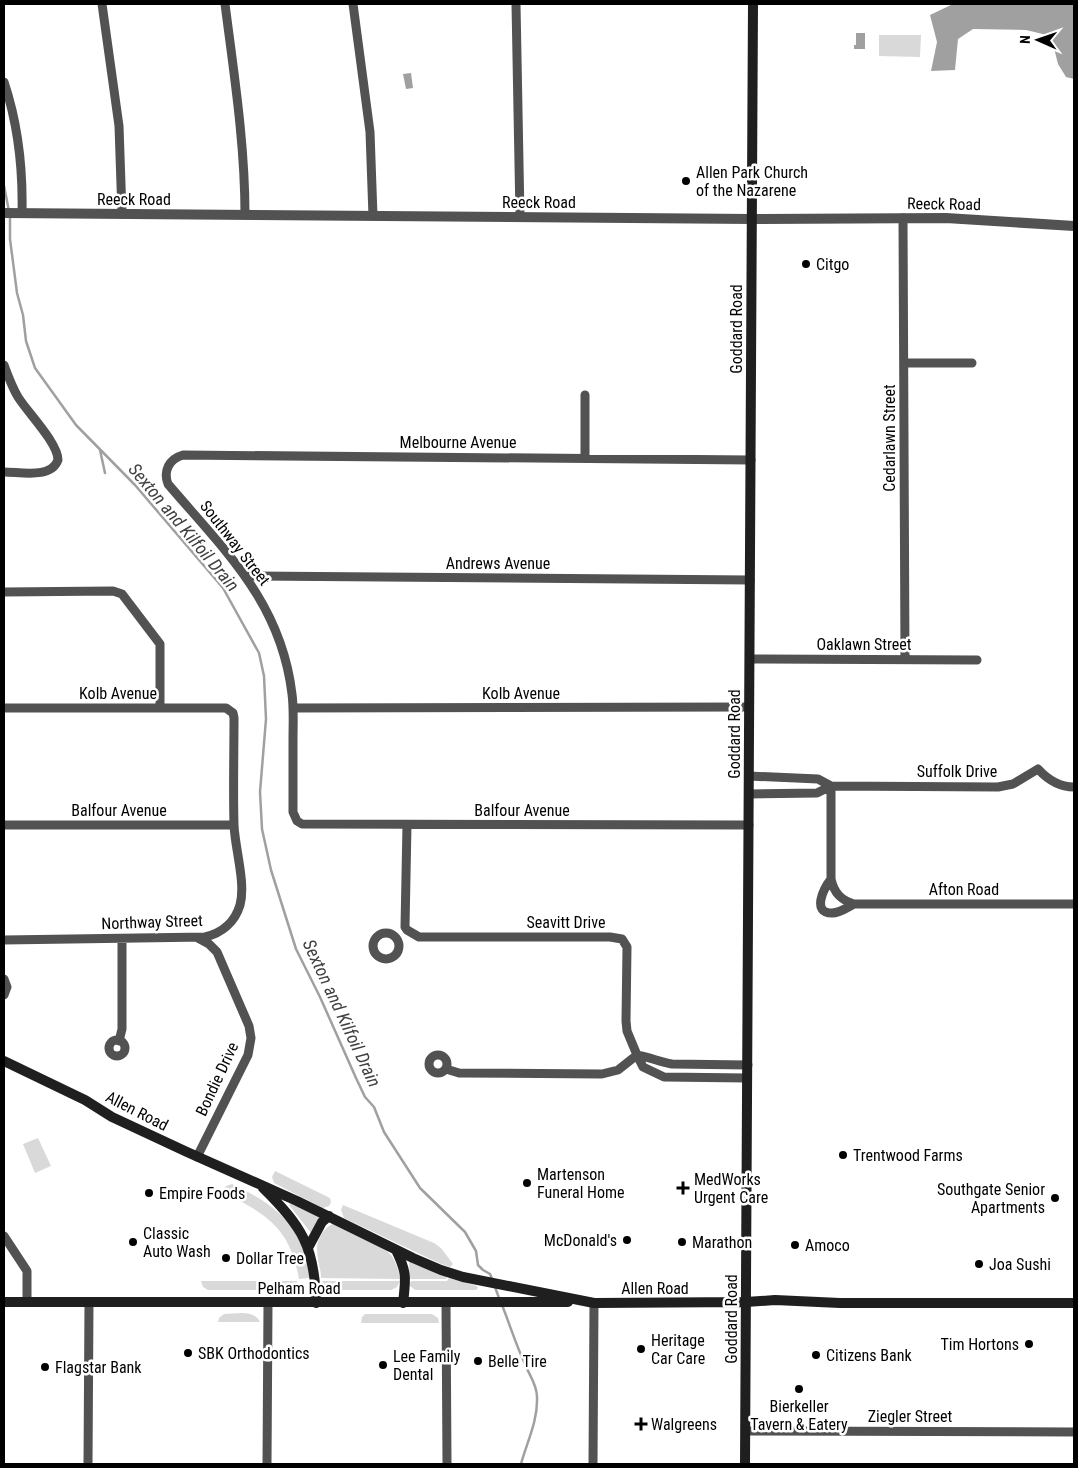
<svg xmlns="http://www.w3.org/2000/svg" width="1078" height="1468" viewBox="0 0 1078 1468" font-family="'Roboto Condensed',sans-serif">
  <style>
    .green { fill: #d9d9d9 }
    .water { fill: #a0a0a0 }
    .lines { fill: none; stroke-linecap: round; stroke-linejoin: round }
    .stream { stroke: #a0a0a0; stroke-width: 2.5 }
    .minor { stroke: #525252; stroke-width: 9 }
    .tertiary { stroke: #525252; stroke-width: 10 }
    .secondary { stroke: #1f1f1f; stroke-width: 10 }
    .poi-dot { fill: #000; stroke: #fff; stroke-width: 2 }
    .labels { text-anchor: middle; dominant-baseline: central; stroke-width: 5; stroke-linejoin: round; paint-order: stroke }
    .poi-label { font-size: 16px; fill: #000; stroke: #fff; text-anchor: start }
    .street-label { font-size: 16px; fill: #000; stroke: #fff }
    .water-label { font-size: 18px; font-style: italic; fill: #414141; stroke: #fff }
  </style>
  <rect width="100%" height="100%" fill="#fff"/>
  <!-- green -->
  <path class="green" d="M 879,35 L 921,35 L 920,57 L 879,56 Z
    M 38,1138 L 51,1166 L 35,1173 L 23,1144 Z
    M 275,1171 L 330,1198 L 331,1202 L 329,1206 L 323,1208 L 274,1183 L 272,1177 Z
    M 232,1184 C 262,1198 287,1213 301,1244 C 305,1255 309,1266 309,1278 L 299,1279 C 290,1227 266,1214 223,1192 L 226,1186 Z
    M 291,1203 L 319,1216 L 319,1219 L 311,1233 L 289,1205 Z
    M 343,1205 L 434,1243 L 441,1248 L 453,1264 L 450,1267 L 441,1264 L 344,1218 L 341,1210 Z
    M 333,1224 L 383,1248 C 394,1256 398,1265 400,1279 L 321,1278 C 321,1269 317,1259 317,1250 C 316,1241 325,1226 333,1224 Z
    M 409,1261 L 447,1277 L 446,1279 L 410,1279 Z
    M 449,1278 L 477,1286 L 478,1288 L 476,1290 L 415,1290 L 410,1286 L 410,1282 L 412,1281 L 447,1281 Z
    M 201,1281 L 261,1281 L 259,1288 L 256,1290 L 208,1290 L 203,1287 Z
    M 273,1281 L 297,1281 L 298,1289 L 278,1290 L 274,1286 Z
    M 322,1281 L 400,1281 L 397,1287 L 391,1290 L 335,1290 L 327,1288 Z
    M 224,1314 C 236,1314 254,1309 260,1322 L 218,1322 L 219,1318 Z
    M 365,1314 L 432,1314 L 438,1318 L 439,1323 L 361,1323 L 362,1317 Z"/>
  <!-- water -->
  <path class="water" d="M 953,4 L 1074,5 L 1074,79 L 1066,77 L 1058,64 L 1051,36 L 1026,30 L 973,29 L 958,39 L 955,70 L 931,71 L 937,42 L 930,15 Z
    M 856,33 L 865,33 L 865,49 L 854,49 L 854,45 L 856,45 Z
    M 411,73 L 413,88 L 406,89 L 403,74 Z"/>
  <g class="lines">
    <!-- stream -->
    <path class="stream" d="M 4,186 L 9,211
      M 10,217 L 10,239 L 17,293 L 23,315 L 26,341 L 35,368 L 76,425 L 135,485 L 223,588 L 259,653 L 264,676 L 266,719 L 260,792 L 262,829 L 271,870 L 296,949 L 320,997 L 356,1078 L 365,1097 L 374,1107 L 384,1132 L 420,1188 L 465,1232 L 476,1251 L 478,1265 L 483,1270 L 490,1274 L 492,1279
      M 100,450 L 105,473
      M 495,1287 L 499,1298
      M 502,1305 C 510,1325 516,1345 525,1364 C 529,1375 537,1384 537,1397 C 538,1421 527,1442 521,1464"/>
    <!-- minor -->
    <path class="minor" d="M 102,4 L 119,126 L 122,214
      M 225,4 C 234,74 245,144 245,215
      M 353,4 L 370,132 L 373,216
      M 516,4 L 520,217
      M 4,82 C 18,124 23,169 22,213
      M 903,218 L 905,659
      M 904,363 L 972,363
      M 4,365 C 8,376 12,387 18,397 C 28,413 58,443 58,460 C 51,479 21,472 4,472
      M 585,395 L 585,458
      M 246,576 L 750,580
      M 4,592 L 113,591 L 122,594 L 160,644 L 160,708
      M 750,659 L 977,660
      M 4,708 L 226,708 L 233,713 L 234,718 C 234,754 233,790 234,825 C 235,849 246,883 240,905 C 235,922 222,933 205,937 L 4,940
      M 293,708 L 749,707
      M 749,776 L 818,779 L 831,786 L 998,787 L 1013,784 L 1038,769 C 1048,780 1059,787 1074,787
      M 831,786 L 831,879 C 834,893 841,900 854,904 L 1074,904
      M 749,794 L 817,793 L 831,786
      M 4,825 L 234,825
      M 407,825 L 405,927 L 407,930
      M 749,825 L 302,824 L 297,821 L 293,812 C 293,788 293,764 293,740 C 293,725 294,709 292,694 C 281,602 225,551 168,484 C 163,471 169,459 183,455 L 751,460
      M 831,879 C 824,888 811,913 832,913 C 840,913 848,907 854,904
      M 407,930 L 419,937 L 610,937 L 622,939 L 627,947 L 626,1021 L 627,1031 L 637,1055 L 618,1070 L 602,1074 L 459,1073 L 446,1069
      M373 946a13 13 0 1 1 26 0a13 13 0 1 1-26 0Z
      M 4,979 L 7,987 L 4,995
      M109 1048a8 8 0 1 1 16 0a8 8 0 1 1-16 0Z
      M 119,1041 L 122,1029 L 122,939
      M429 1064a9 9 0 1 1 18 0a9 9 0 1 1-18 0Z
      M 747,1078 L 664,1077 L 643,1067 L 637,1055 C 649,1057 660,1062 672,1064 L 748,1065
      M 197,1157 L 248,1055 L 251,1038 L 249,1026 L 217,952 L 209,944 L 198,938
      M 4,1236 L 27,1271 L 27,1302
      M 446,1302 L 447,1464
      M 746,1431 L 1074,1432
      M 88,1464 L 89,1302
      M 267,1464 L 268,1303
      M 593,1464 L 594,1303"/>
    <!-- tertiary -->
    <path class="tertiary" d="M 4,213 L 752,219 L 946,218 L 1074,226"/>
    <!-- secondary -->
    <path class="secondary" d="M 4,1061 L 85,1100 L 112,1117 L 187,1152 L 297,1201 L 413,1258 L 441,1270 L 463,1277 L 594,1303 L 746,1302 L 775,1300 L 840,1303 L 1074,1303
      M 263,1188 C 302,1226 315,1247 316,1303
      M 308,1248 L 322,1222 L 329,1216
      M 396,1250 C 407,1272 406,1278 403,1303
      M 4,1302 L 568,1302
      M 745,1464 L 753,4"/>
  </g>
  <!-- markers -->
  <g class="poi-dot">
    <circle cx="686" cy="181" r="5"/>
    <circle cx="806" cy="264" r="5"/>
    <circle cx="843" cy="1155" r="5"/>
    <circle cx="527" cy="1183" r="5"/>
    <path d="M680.5 1180.5h5v5h5v5h-5v5h-5v-5h-5v-5h5z"/>
    <circle cx="149" cy="1193" r="5"/>
    <circle cx="1055" cy="1198" r="5"/>
    <circle cx="627" cy="1240" r="5"/>
    <circle cx="133" cy="1242" r="5"/>
    <circle cx="682" cy="1242" r="5"/>
    <circle cx="795" cy="1245" r="5"/>
    <circle cx="226" cy="1258" r="5"/>
    <circle cx="979" cy="1264" r="5"/>
    <circle cx="1029" cy="1344" r="5"/>
    <circle cx="641" cy="1349" r="5"/>
    <circle cx="188" cy="1353" r="5"/>
    <circle cx="816" cy="1355" r="5"/>
    <circle cx="478" cy="1361" r="5"/>
    <circle cx="383" cy="1365" r="5"/>
    <circle cx="45" cy="1367" r="5"/>
    <circle cx="799" cy="1389" r="5"/>
    <path d="M638.5 1416.5h5v5h5v5h-5v5h-5v-5h-5v-5h5z"/>
  </g>
  <g class="labels">
    <!-- poi labels -->
    <g class="poi-label">
      <text x="696" y="172">Allen Park Church<tspan x="696" dy="18">of the Nazarene</tspan></text>
      <text x="816" y="264">Citgo</text>
      <text x="853" y="1155">Trentwood Farms</text>
      <text x="537" y="1174">Martenson<tspan x="537" dy="18">Funeral Home</tspan></text>
      <text x="694" y="1179">MedWorks<tspan x="694" dy="18">Urgent Care</tspan></text>
      <text x="1045" y="1189" text-anchor="end">Southgate Senior<tspan x="1045" dy="18">Apartments</tspan></text>
      <text x="159" y="1193">Empire Foods</text>
      <text x="143" y="1233">Classic<tspan x="143" dy="18">Auto Wash</tspan></text>
      <text x="617" y="1240" text-anchor="end">McDonald's</text>
      <text x="692" y="1242">Marathon</text>
      <text x="805" y="1245">Amoco</text>
      <text x="236" y="1258">Dollar Tree</text>
      <text x="989" y="1264">Joa Sushi</text>
      <text x="651" y="1340">Heritage<tspan x="651" dy="18">Car Care</tspan></text>
      <text x="1019" y="1344" text-anchor="end">Tim Hortons</text>
      <text x="198" y="1353">SBK Orthodontics</text>
      <text x="826" y="1355">Citizens Bank</text>
      <text x="393" y="1356">Lee Family<tspan x="393" dy="18">Dental</tspan></text>
      <text x="488" y="1361">Belle Tire</text>
      <text x="55" y="1367">Flagstar Bank</text>
      <text x="799" y="1406" text-anchor="middle">Bierkeller<tspan x="799" dy="18">Tavern &amp; Eatery</tspan></text>
      <text x="651" y="1424">Walgreens</text>
    </g>
    <!-- street labels -->
    <g class="street-label">
      <text x="134" y="199">Reeck Road</text>
      <text x="539" y="202">Reeck Road</text>
      <text transform="translate(944 204) rotate(1)">Reeck Road</text>
      <text transform="translate(736 329) rotate(-90)">Goddard Road</text>
      <text transform="translate(889 438) rotate(-90)">Cedarlawn Street</text>
      <text x="458" y="442">Melbourne Avenue</text>
      <text transform="translate(235 543) rotate(52)">Southway Street</text>
      <text x="498" y="563">Andrews Avenue</text>
      <text x="864" y="644">Oaklawn Street</text>
      <text x="118" y="693">Kolb Avenue</text>
      <text x="521" y="693">Kolb Avenue</text>
      <text transform="translate(734 734) rotate(-90)">Goddard Road</text>
      <text x="957" y="771">Suffolk Drive</text>
      <text x="119" y="810">Balfour Avenue</text>
      <text x="522" y="810">Balfour Avenue</text>
      <text x="964" y="889">Afton Road</text>
      <text transform="translate(152 922) rotate(-2)">Northway Street</text>
      <text x="566" y="922">Seavitt Drive</text>
      <text transform="translate(217 1079) rotate(-65)">Bondie Drive</text>
      <text transform="translate(137 1111) rotate(27)">Allen Road</text>
      <text x="299" y="1288">Pelham Road</text>
      <text x="655" y="1288">Allen Road</text>
      <text transform="translate(731 1319) rotate(-90)">Goddard Road</text>
      <text x="910" y="1416">Ziegler Street</text>
    </g>
    <!-- water labels -->
    <g class="water-label">
      <text transform="translate(184 527) rotate(50)">Sexton and Kilfoil Drain</text>
      <text transform="translate(342 1013) rotate(65)">Sexton and Kilfoil Drain</text>
    </g>
  </g>
  <!-- border -->
  <rect width="1078" height="1468" fill="none" stroke="#000000" stroke-width="10"/>
  <!-- north arrow -->
  <g transform="translate(1038 40) rotate(272)" stroke="#ffffff" stroke-width="4" paint-order="stroke">
  <path d="M0-4L9 19L0 12L-9 19Z" fill="#000000"/>
  <text y="-8" font-size="14" font-weight="bold" text-anchor="middle" fill="#000000">N</text>
  </g>
</svg>
